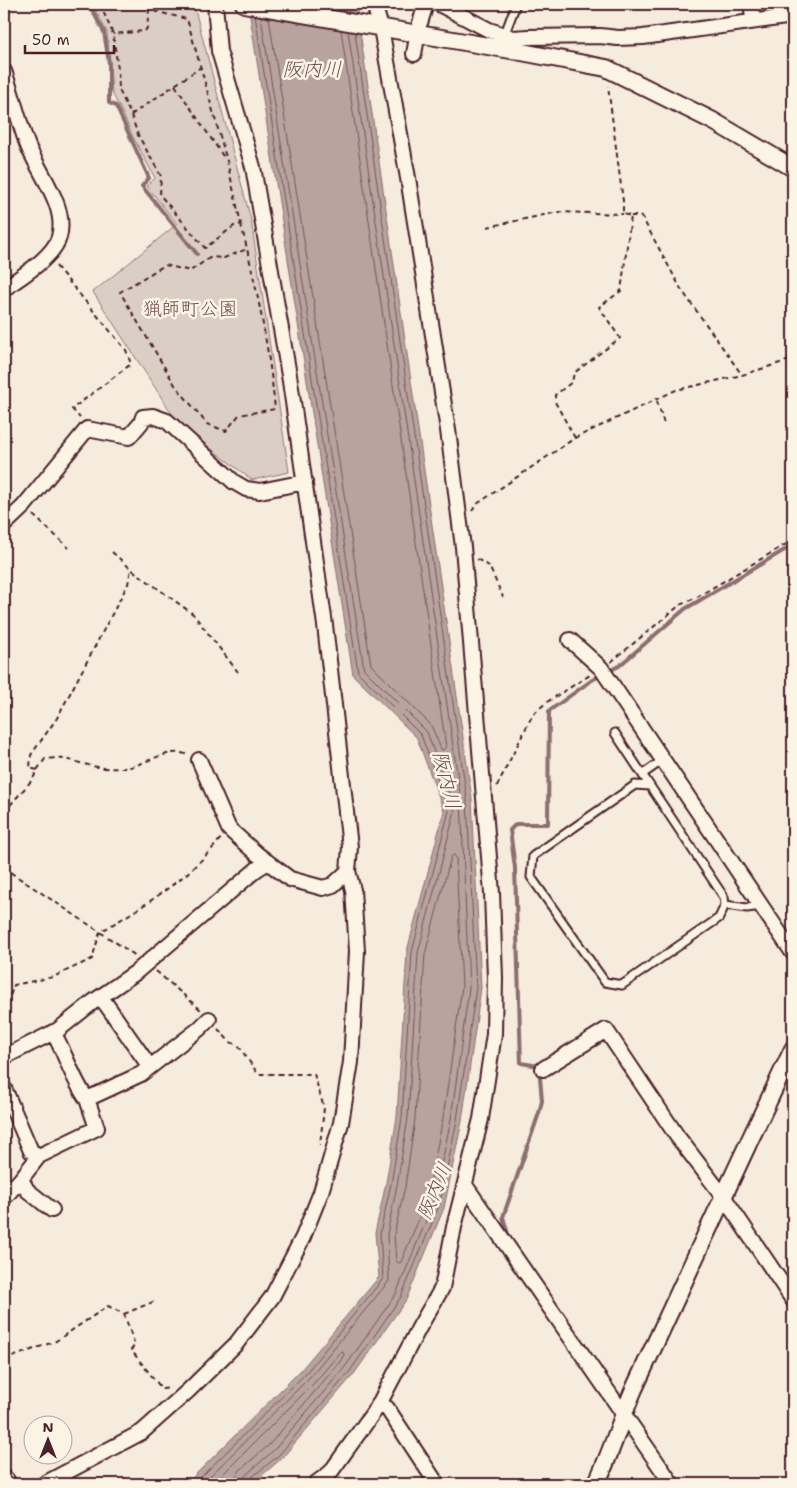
<svg xmlns="http://www.w3.org/2000/svg" width="797" height="1488" viewBox="0 0 797 1488" font-family="'Shantell Sans','Klee One',sans-serif">
  <style>
    .green { fill: #dbcec4; stroke: #927678 }
    .water { fill: #b8a39e; stroke: #8c6e70 }
    .lines { fill: none; stroke-linecap: round; stroke-linejoin: round }
    .shore { stroke: #765459; stroke-width: 1 }
    .stream { stroke: #8c6e70; stroke-width: 4 }
    .service-casing { stroke: #4a1f2b; stroke-width: 11 }
    .minor-casing { stroke: #4a1f2b; stroke-width: 18 }
    .tertiary-casing { stroke: #4a1f2b; stroke-width: 20 }
    .path { stroke: #4a1f2b; stroke-width: 2; stroke-dasharray: 5 4; stroke-linecap: butt }
    .service { stroke: #fcf5e5; stroke-width: 7 }
    .minor { stroke: #fcf5e5; stroke-width: 14 }
    .tertiary { stroke: #fcf5e5; stroke-width: 16 }
    .labels { text-anchor: middle; dominant-baseline: central; stroke-width: 5; stroke-linejoin: round; paint-order: stroke }
    .park-label { font-size: 19px; fill: #6e4b51; stroke: #fcf5e5 }
    .water-label { font-size: 20px; font-style: italic; fill: #704d53; stroke: #fcf5e5 }
  </style>
  <rect width="100%" height="100%" fill="#f5ecde"/>
  <filter id="ink" filterUnits="userSpaceOnUse"><feTurbulence type="fractalNoise" baseFrequency=".02" numOctaves="2"/><feDisplacementMap in="SourceGraphic" scale="10" xChannelSelector="R" yChannelSelector="G"/><feConvolveMatrix kernelMatrix="1 2 1 2 8 2 1 2 1" color-interpolation-filters="sRGB"/></filter>
  <g filter="url(#ink)">
    <!-- green -->
    <path class="green" d="M 92,4 L 182,4 L 194,6 L 251,220 L 289,472 L 252,480 L 178,423 L 93,292 L 177,224 L 147,186 L 155,178 L 133,137 L 122,112 L 112,93 L 107,32 Z"/>
    <!-- water -->
    <path class="water" d="M 248,4 L 356,4 L 472,799 L 481,988 L 462,1121 L 444,1208 L 406,1300 L 354,1374 L 282,1458 L 252,1484 L 186,1484 L 301,1370 L 379,1277 L 375,1233 L 386,1183 L 397,1117 L 407,951 L 444,811 L 417,738 L 353,675 Z"/>
    <g class="lines">
      <!-- shore -->
      <path class="shore" d="M 269,18 L 371,665 L 431,725 L 441,749 L 443,750 L 446,747 L 341,30
        M 454,855 L 456,858 L 462,987 L 443,1118 L 426,1202 L 401,1262 L 399,1263 L 396,1261 L 394,1234 L 405,1187 L 415,1119 L 425,954 L 451,857 Z
        M 194,1484 L 305,1374 L 383,1279 L 380,1233 L 391,1184 L 402,1118 L 412,952 L 449,811 L 421,735 L 358,672 L 255,15
        M 202,1484 L 309,1378 L 389,1281 L 387,1234 L 397,1185 L 408,1118 L 418,953 L 455,811 L 427,732 L 364,669 L 261,17
        M 213,1484 L 314,1383 L 340,1353 L 343,1352 L 344,1355 L 339,1363 L 269,1445 L 240,1470 L 236,1476 L 235,1484
        M 243,1484 L 243,1479 L 246,1475 L 274,1450 L 345,1367 L 396,1294 L 433,1204 L 451,1119 L 469,988 L 461,800 L 348,31
        M 249,1484 L 251,1478 L 279,1455 L 350,1371 L 401,1297 L 439,1206 L 457,1120 L 476,988 L 467,799 L 355,33"/>
      <!-- stream -->
      <path class="stream" d="M 89,4 L 104,32 L 109,63 L 109,103 L 116,106 L 149,178 L 142,186 L 197,254
        M 508,1234 L 503,1217 L 539,1113 L 542,1101 L 539,1066 L 521,1063 L 515,868 L 510,830 L 516,824 L 548,824 L 549,711 L 592,680 L 619,666 L 685,609 L 793,545"/>
      <!-- service casing -->
      <g class="service-casing">
        <path id="service" d="M 504,36 L 516,4
          M 615,733 L 650,786
          M 643,774 L 663,760
          M 725,905 L 724,897 L 650,786 L 635,785 L 533,856 L 531,877 L 605,982 L 622,985 L 719,918 L 725,905 L 747,908 L 761,906"/>
      </g>
      <!-- minor casing -->
      <g class="minor-casing">
        <path id="minor" d="M 439,4 L 489,30 L 513,38 L 528,37 L 600,36 L 618,38 L 643,37 L 793,16
          M 753,21 L 752,9 L 753,4
          M 420,23 L 426,4
          M 414,54 L 416,43
          M 4,71 C 12,94 18,118 26,141 C 36,170 68,205 59,237 C 54,257 20,277 4,289
          M 4,525 L 24,506 L 87,429 L 129,437 L 141,423 L 143,417 L 153,416 L 167,421 L 234,482 L 246,489 L 260,491 L 305,482
          M 570,640 L 601,668 L 793,953
          M 199,760 L 229,829 L 257,854 L 290,879 L 323,888 L 333,885 L 348,871
          M 101,997 L 150,1067
          M 53,1032 C 66,1054 72,1079 87,1099
          M 4,1057 L 58,1030 L 93,1002 L 135,973 L 257,869 L 268,862
          M 543,1069 L 606,1030 L 677,1136 L 723,1196 L 793,1300
          M 4,1088 L 31,1151 L 39,1156
          M 21,1179 L 27,1190 L 52,1210
          M 465,1185 L 672,1484
          M 4,1198 L 21,1179 L 39,1156 L 97,1128 L 87,1099 L 141,1074 L 199,1029 L 209,1019
          M 378,1406 L 387,1408 L 437,1484
          M 4,1477 L 7,1480 L 6,1484
          M 44,1484 L 142,1432 L 188,1391 L 236,1344 L 272,1297 L 303,1237 L 321,1192 L 341,1123 L 351,1062 L 357,951 L 353,890 L 348,871 L 350,847 L 325,625 L 290,381 L 253,167 L 219,51 L 215,4
          M 315,1484 L 330,1473 L 378,1406 L 420,1326 L 442,1288 L 454,1227 L 481,1119 L 494,1034 L 495,978 L 492,893 L 463,547 L 448,430 L 408,178 L 381,28 L 374,4"/>
      </g>
      <!-- tertiary casing -->
      <g class="tertiary-casing">
        <path id="tertiary" d="M 244,4 L 511,50 L 606,68 L 713,121 L 793,168
          M 596,1484 C 611,1454 620,1421 634,1389 C 686,1276 739,1162 793,1049"/>
      </g>
      <!-- path -->
      <path class="path" d="M 100,4 L 113,34 L 118,69 L 119,90 L 131,115 L 138,135 L 161,176 L 160,195 L 205,248 L 234,226 L 241,224 L 227,161 L 187,19 L 149,10 L 147,28 L 145,31 L 113,34
        M 175,85 L 225,159
        M 131,115 L 201,67
        M 631,216 L 640,216 L 643,219 L 681,289 L 742,375
        M 241,224 C 256,285 269,346 275,409 L 239,415 L 226,431 L 207,424 L 175,385 L 120,292 L 165,265 L 190,271 L 211,257 L 224,258 L 247,249
        M 487,227 L 558,212 L 623,214
        M 56,266 L 126,350 L 131,364 L 72,409 L 80,418
        M 657,401 L 664,424
        M 575,438 L 555,402 L 555,395 L 572,382 L 574,373 L 620,338 L 599,307 L 621,291 L 631,216 L 623,214 L 623,201 L 608,86
        M 472,511 L 477,504 L 575,438 L 676,390 L 742,375 L 793,359
        M 33,515 L 69,548
        M 112,552 L 131,569
        M 477,559 L 489,566 L 503,597
        M 611,662 L 680,605 L 697,597 L 793,540
        M 37,770 L 30,768 L 31,755 L 57,718 L 128,584 L 131,569 L 193,614 L 238,672
        M 497,786 L 533,714 L 547,702 L 590,675
        M 4,812 L 33,779 L 37,770 L 45,759 C 66,756 78,764 98,767 C 106,769 116,768 125,768 C 143,766 169,746 188,755
        M 4,866 L 10,872 L 136,956
        M 156,971 L 201,1010
        M 4,1012 L 14,985 L 53,977 L 92,959 L 100,932 C 144,906 190,878 221,838
        M 218,1029 L 230,1042 L 238,1045 L 258,1074 L 314,1074 L 324,1108 L 320,1145
        M 124,1314 L 155,1301
        M 4,1360 L 56,1341 L 108,1306 L 124,1314 L 135,1345 L 131,1350 L 162,1389 L 171,1388"/>
      <!-- service -->
      <use href="#service" class="service"/>
      <!-- minor -->
      <use href="#minor" class="minor"/>
      <!-- tertiary -->
      <use href="#tertiary" class="tertiary"/>
    </g>
  </g>
  <g class="labels">
    <!-- park labels -->
    <g class="park-label">
      <text x="190" y="308">猟師町公園</text>
    </g>
    <!-- water labels -->
    <g class="water-label">
      <text x="312" y="69">阪内川</text>
      <text transform="translate(447 780) rotate(76)">阪内川</text>
      <text transform="translate(434 1191) rotate(-67)">阪内川</text>
    </g>
  </g>
  <!-- margin -->
  <rect width="797" height="1488" fill="none" stroke="#fcf5e5" stroke-width="20"/>
  <rect x="10" y="10" width="777" height="1468" fill="none" stroke="#4a1f2b" stroke-width="2" filter="url(#ink)"/>
  <!-- north arrow -->
  <g transform="translate(48 1440)"><circle r="24" fill="#fcf5e5" stroke="#b59f9b"/>
  <path d="M0-4L9 19L0 12L-9 19Z" fill="#4a1f2b"/>
  <text y="-8" font-size="14" font-weight="bold" text-anchor="middle" fill="#4a1f2b">N</text>
  </g>
  <!-- scale -->
  <path d="M25 45v8h89v-8" fill="none" stroke="#4a1f2b" stroke-width="2.5"/>
  <text x="32" y="45" font-size="15" fill="#4a1f2b" stroke="#fcf5e5" stroke-width="4" paint-order="stroke">50 m</text>
</svg>
